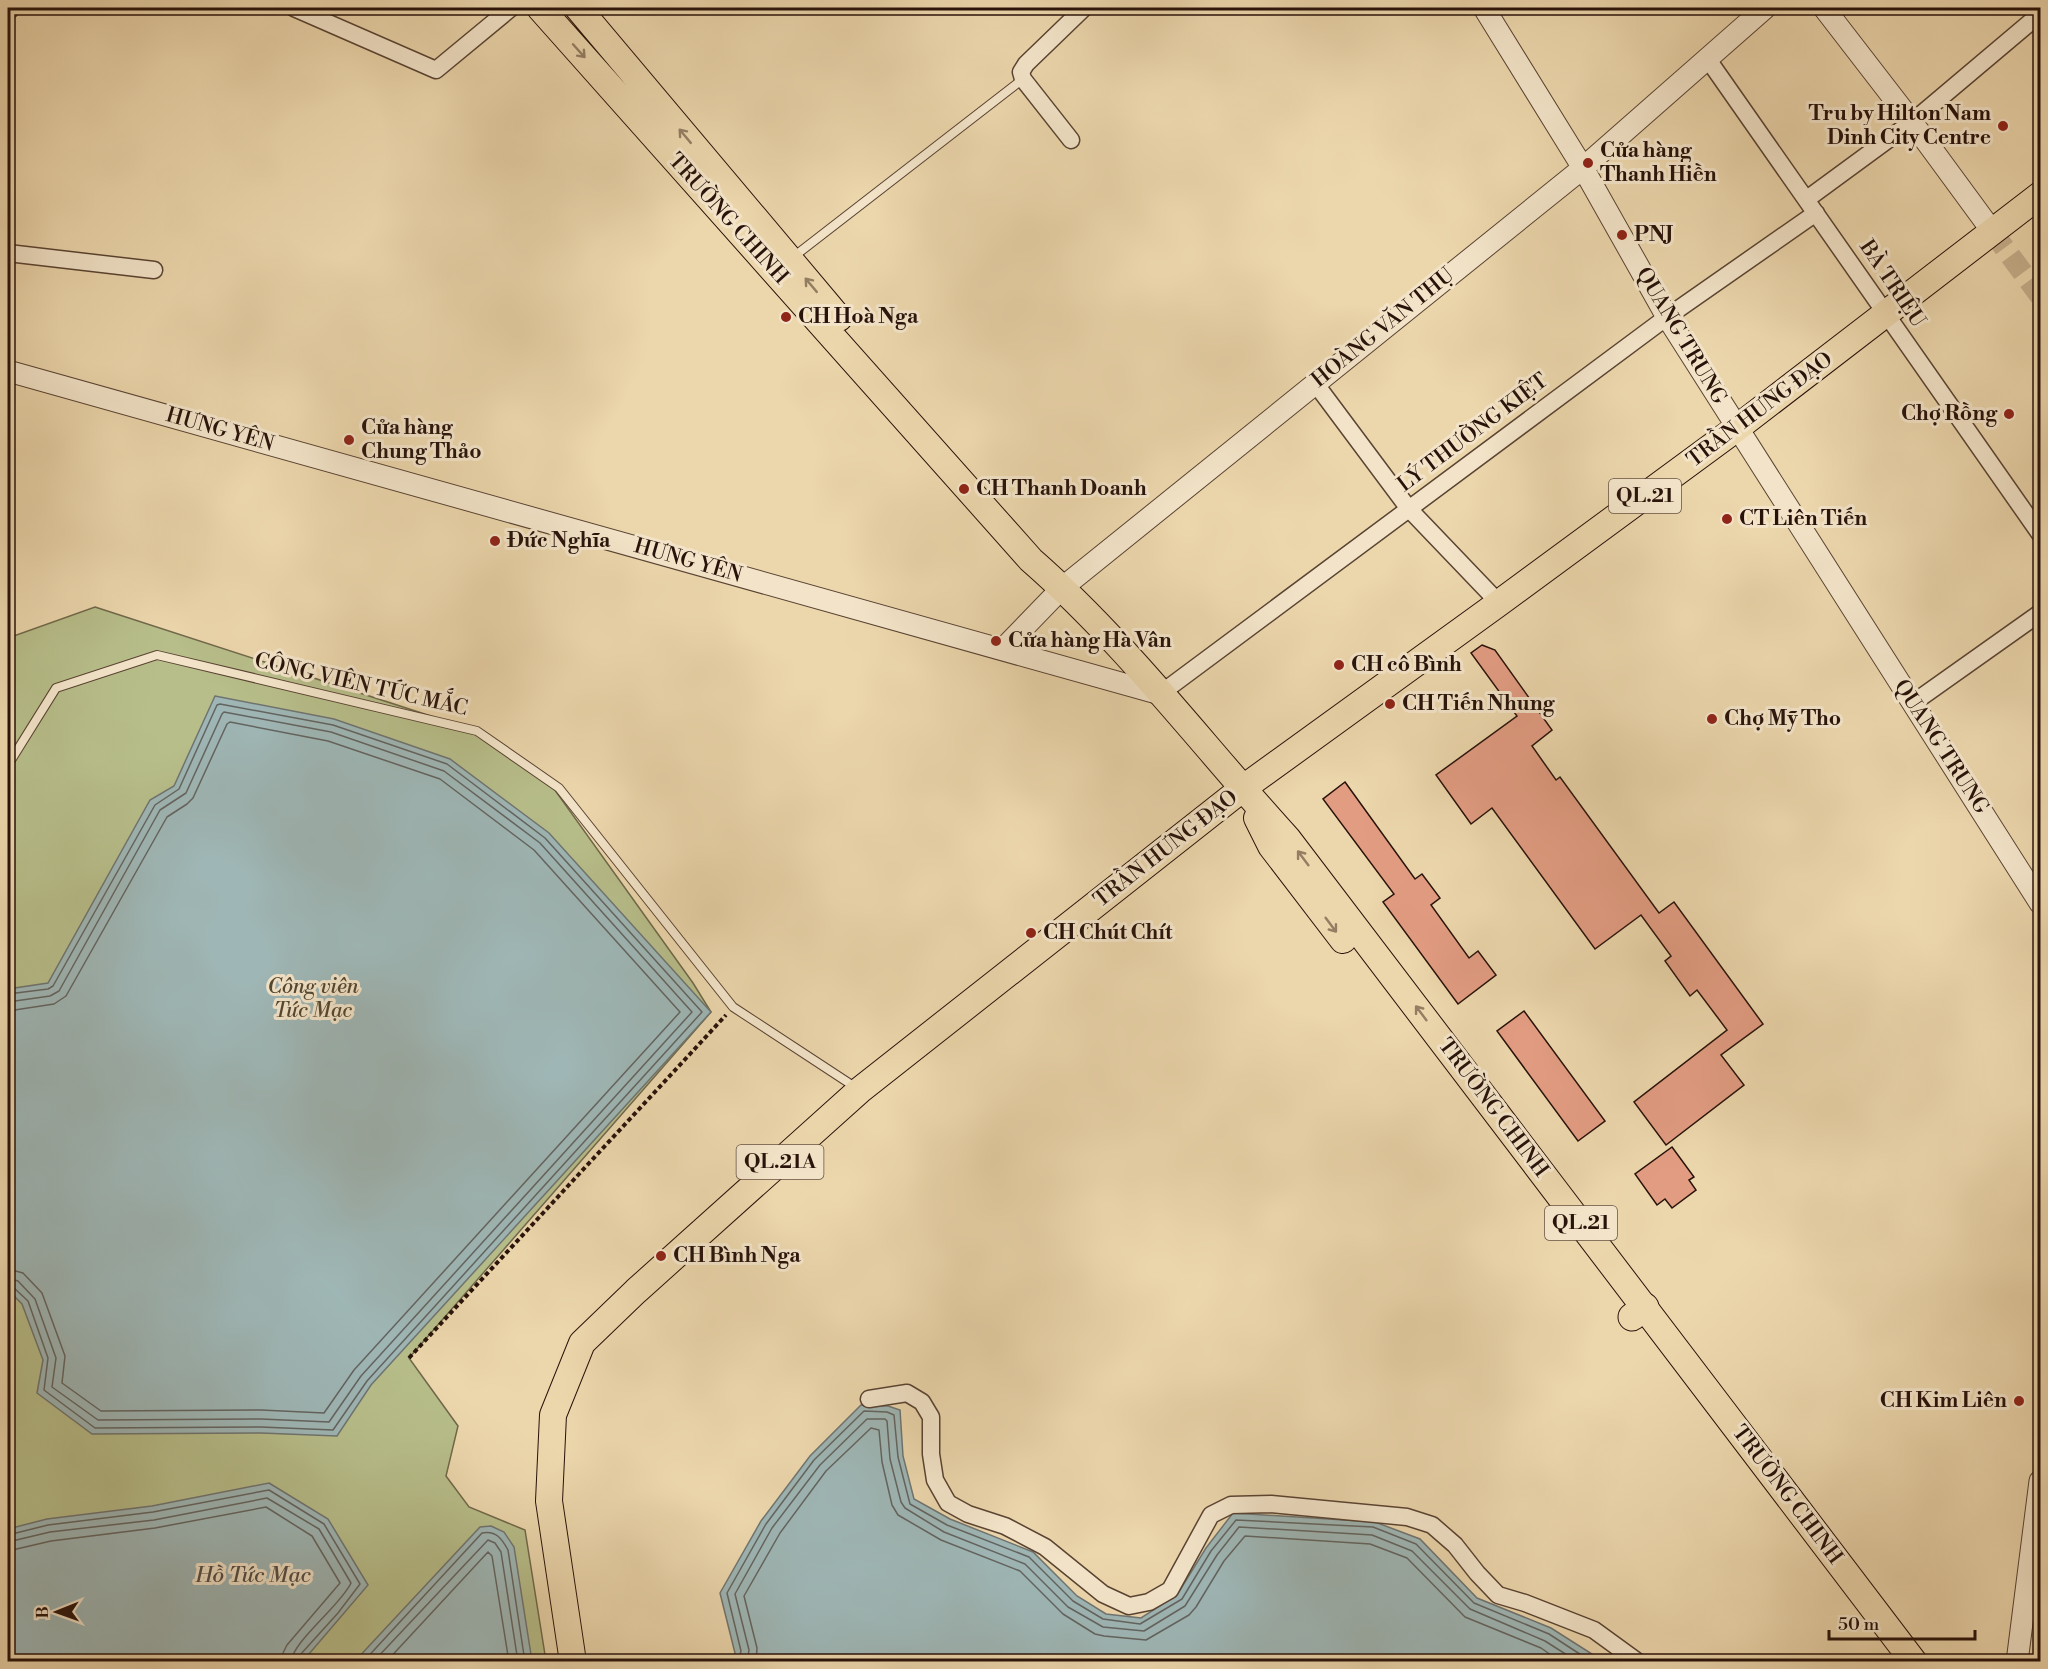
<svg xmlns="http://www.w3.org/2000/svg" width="2048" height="1669" viewBox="0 0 2048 1669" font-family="'Libre Bodoni',serif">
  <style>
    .green { fill: #b7be8a; stroke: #70684a; stroke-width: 1.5 }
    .water { fill: #9eb6b5; stroke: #6f7471; stroke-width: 1.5 }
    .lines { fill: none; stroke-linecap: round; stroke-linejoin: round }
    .shore { stroke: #636460; stroke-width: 1.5 }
    .building { fill: #e29c82; stroke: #28120a; stroke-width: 1.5 }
    .tertiary-tunnel { stroke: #c5af8c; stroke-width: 21; stroke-dasharray: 21 10; stroke-linecap: butt }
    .service-casing { stroke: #594332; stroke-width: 10 }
    .minor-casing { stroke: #594332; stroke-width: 19 }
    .tertiary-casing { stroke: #594332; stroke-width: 23 }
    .primary-casing { stroke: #28120a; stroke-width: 28 }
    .trunk-casing { stroke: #28120a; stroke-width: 29 }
    .path { stroke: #28120a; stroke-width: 4; stroke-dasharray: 4.5 3; stroke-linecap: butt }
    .service { stroke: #f3e4c9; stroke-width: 8 }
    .minor { stroke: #f3e4c9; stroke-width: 16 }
    .tertiary { stroke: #f3e4c9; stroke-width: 21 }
    .primary { stroke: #ecd6ac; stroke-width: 26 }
    .trunk { stroke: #ecd6ac; stroke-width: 27 }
    .oneway { stroke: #947e63 }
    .poi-dot { fill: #8f2418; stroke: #f3e4c9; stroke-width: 2 }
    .labels { text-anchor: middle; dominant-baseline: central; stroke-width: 6; stroke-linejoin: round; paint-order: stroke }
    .shield { fill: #f3e4c9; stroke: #655143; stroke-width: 1.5 }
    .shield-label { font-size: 20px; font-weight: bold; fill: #28120a }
    .poi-label { font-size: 21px; font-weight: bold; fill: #28120a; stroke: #f3e4c9; text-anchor: start }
    .street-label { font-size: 21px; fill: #28120a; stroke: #f3e4c9 }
    .park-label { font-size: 21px; font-style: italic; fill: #534630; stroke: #f3e4c9 }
    .water-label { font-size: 22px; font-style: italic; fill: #514b46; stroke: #f3e4c9 }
  </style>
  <rect width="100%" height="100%" fill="#ecd6ac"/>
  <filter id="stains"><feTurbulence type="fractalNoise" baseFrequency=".00333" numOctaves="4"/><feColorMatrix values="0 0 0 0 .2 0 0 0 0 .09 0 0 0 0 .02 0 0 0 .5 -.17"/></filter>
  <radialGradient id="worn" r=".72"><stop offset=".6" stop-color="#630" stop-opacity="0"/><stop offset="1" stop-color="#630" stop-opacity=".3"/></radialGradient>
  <!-- green -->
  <path class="green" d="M 95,607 L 477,731 L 547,779 L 693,983 L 711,1012 L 409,1358 L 458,1426 L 446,1476 L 469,1507 L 525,1530 L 546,1661 L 8,1662 L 8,638 Z"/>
  <!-- water -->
  <path class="water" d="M 215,696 L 334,719 L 450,759 L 549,833 L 711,1012 L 371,1385 L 337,1436 L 261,1433 L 92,1434 L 37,1393 L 43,1360 L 22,1304 L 8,1290 L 8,989 L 48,983 L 150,800 L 174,786 Z
    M 861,1405 L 888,1406 L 900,1410 L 903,1456 L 914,1499 L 950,1519 L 1033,1552 L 1077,1596 L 1106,1614 L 1141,1618 L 1177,1595 L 1206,1548 L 1233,1513 L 1375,1522 L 1420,1539 L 1477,1598 L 1551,1628 L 1603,1661 L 732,1661 L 735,1653 L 720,1593 L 761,1521 L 810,1456 Z
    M 269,1483 L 328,1519 L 368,1585 L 303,1661 L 8,1661 L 8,1529 L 47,1519 L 152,1506 Z
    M 491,1526 L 504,1532 L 514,1547 L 532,1661 L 355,1661 L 480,1527 Z"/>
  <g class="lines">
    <!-- shore -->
    <path class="shore" d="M 8,994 L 48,989 L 53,986 L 155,805 L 179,789 L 217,705 L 220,704 L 333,725 L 447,764 L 545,838 L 702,1012 L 367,1381 L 333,1430 L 261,1427 L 95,1428 L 44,1390 L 48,1358 L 28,1301 L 13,1287 L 8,1286
      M 8,1002 L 50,996 L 59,991 L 160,810 L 186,793 L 222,714 L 224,712 L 331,732 L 444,771 L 540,843 L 692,1012 L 361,1376 L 329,1422 L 261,1419 L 98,1420 L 52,1387 L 56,1358 L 35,1299 L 18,1281 L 8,1278
      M 8,1011 L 54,1004 L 66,996 L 167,817 L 187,804 L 193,798 L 227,724 L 230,722 L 328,741 L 440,779 L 534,850 L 680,1012 L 354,1370 L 324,1413 L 261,1410 L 101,1411 L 62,1383 L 65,1356 L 42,1293 L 23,1273 L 8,1269
      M 8,1535 L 48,1525 L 153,1512 L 269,1490 L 324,1524 L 360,1584 L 338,1613 L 300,1655 L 299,1662
      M 8,1542 L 50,1532 L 154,1520 L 267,1498 L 319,1529 L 351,1583 C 341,1605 292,1642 291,1662
      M 8,1551 L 51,1541 L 155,1528 L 266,1507 L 312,1536 L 340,1583 L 287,1645 L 283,1653 L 282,1662
      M 363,1662 L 482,1533 C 496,1530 502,1539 508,1550 L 525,1662
      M 373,1662 L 488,1540 L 495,1543 L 501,1552 L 518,1662
      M 386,1662 L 488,1552 L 492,1556 L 509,1662
      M 738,1662 L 741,1651 L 727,1593 L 766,1524 L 814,1460 L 864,1411 L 887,1412 L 894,1415 L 898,1457 L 910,1504 L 947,1525 L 1029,1557 L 1073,1601 L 1103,1619 L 1140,1624 L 1182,1599 L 1211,1551 L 1236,1520 L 1373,1527 L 1416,1544 L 1474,1603 L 1549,1634 L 1592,1662
      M 747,1662 L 749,1650 L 735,1594 L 772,1528 L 820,1465 L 867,1419 L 885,1419 L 887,1421 L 890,1459 L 901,1502 L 905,1508 L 944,1532 L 1025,1564 L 1068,1607 L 1103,1627 L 1144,1631 L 1185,1606 L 1217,1555 L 1239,1527 L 1372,1535 L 1412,1551 L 1470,1609 L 1545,1641 L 1578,1662
      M 756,1662 L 757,1648 L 744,1596 L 780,1533 L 826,1471 L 871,1428 L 879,1430 L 882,1462 L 892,1505 L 898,1515 L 941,1540 L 1020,1571 L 1063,1614 L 1095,1634 L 1104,1636 L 1146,1640 L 1189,1615 L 1196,1607 L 1224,1561 L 1245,1536 L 1370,1544 L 1407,1558 L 1465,1617 L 1541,1648 L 1561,1662"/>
  </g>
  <!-- building -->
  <path class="building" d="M 1482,645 L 1495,650 L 1552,730 L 1532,746 L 1556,780 L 1560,777 L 1659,913 L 1674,902 L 1763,1024 L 1721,1055 L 1744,1085 L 1666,1145 L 1634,1102 L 1727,1030 L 1697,990 L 1690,996 L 1665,961 L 1671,956 L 1641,915 L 1595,949 L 1492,808 L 1471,824 L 1436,775 L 1517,716 L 1471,653 Z
    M 1345,782 L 1415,879 L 1422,874 L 1440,898 L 1431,905 L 1469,958 L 1478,951 L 1496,975 L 1458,1004 L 1383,902 L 1394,894 L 1323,799 Z
    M 1524,1011 L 1605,1121 L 1578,1141 L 1497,1031 Z
    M 1672,1147 L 1694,1177 L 1689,1180 L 1696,1190 L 1672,1208 L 1665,1199 L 1657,1205 L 1635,1174 Z"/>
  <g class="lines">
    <!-- tertiary-tunnel -->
    <path class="tertiary-tunnel" d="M 1992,231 L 2040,296"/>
    <!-- service casing -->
    <g class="service-casing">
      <path id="service" d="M 792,258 L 1023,79
        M 8,765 L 56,688 L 157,655 L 477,731 L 559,788 L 733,1007 L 858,1089"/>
    </g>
    <!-- minor casing -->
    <g class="minor-casing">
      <path id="minor" d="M 294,8 L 436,70 L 511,8
        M 1707,58 L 2040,534
        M 1071,140 L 1023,79 L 1021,72 L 1026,64 L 1084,8
        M 1807,199 L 1912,122 L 2040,14
        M 8,253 L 154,270
        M 1315,383 L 1409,509 L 1499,603
        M 1160,694 L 1667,317 L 1816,213
        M 1913,703 L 2040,613
        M 869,1399 L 907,1393 L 922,1402 L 931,1417 L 931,1454 L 935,1480 L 948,1503 L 968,1514 L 1005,1526 L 1045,1547 L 1103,1594 L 1129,1606 L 1149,1602 L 1170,1590 L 1211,1515 L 1231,1505 L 1271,1504 L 1407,1517 L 1432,1525 L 1455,1545 L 1477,1573 L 1498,1595 L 1525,1603 L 1594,1630 L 1638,1662"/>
    </g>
    <!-- tertiary casing -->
    <g class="tertiary-casing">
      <path id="tertiary" d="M 8,8 L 9,8
        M 1484,8 L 1583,168 L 1667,317 L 2040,903
        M 1824,8 L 1912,122 L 1992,231
        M 2035,8 L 2040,17
        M 8,371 L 1160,694
        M 1003,649 L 1062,588 L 1583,168 L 1765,8
        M 2017,1662 L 2040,1481"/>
    </g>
    <!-- primary casing -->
    <g class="primary-casing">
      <path id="primary" d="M 540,8 L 1031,560 C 1126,643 1203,746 1288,839 L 1914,1662
        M 578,8 L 839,318
        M 1257,818 L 1271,846 L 1343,940
        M 573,1662 L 549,1501 L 553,1415 L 582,1343 L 636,1291 L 860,1090 L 1242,789 L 1499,603 L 1737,428 L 2040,195"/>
    </g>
    <!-- trunk casing -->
    <g class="trunk-casing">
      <path id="trunk" d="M 1632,1317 L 1645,1307"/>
    </g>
    <!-- path -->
    <path class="path" d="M 409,1358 L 726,1015"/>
    <!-- service -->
    <use href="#service" class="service"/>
    <!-- minor -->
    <use href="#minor" class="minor"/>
    <!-- tertiary -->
    <use href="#tertiary" class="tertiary"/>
    <!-- primary -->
    <use href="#primary" class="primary"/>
    <!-- trunk -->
    <use href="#trunk" class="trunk"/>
  </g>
  <!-- one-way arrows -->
  <defs><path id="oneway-shaft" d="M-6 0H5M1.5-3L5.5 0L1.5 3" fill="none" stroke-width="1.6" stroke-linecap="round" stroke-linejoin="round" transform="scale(1.5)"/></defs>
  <g class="oneway">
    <use href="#oneway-shaft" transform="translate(579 51) rotate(48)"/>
    <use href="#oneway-shaft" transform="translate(685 136) rotate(-130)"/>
    <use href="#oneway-shaft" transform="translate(811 285) rotate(-130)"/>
    <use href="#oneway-shaft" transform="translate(1303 858) rotate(-127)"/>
    <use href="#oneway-shaft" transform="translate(1331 925) rotate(53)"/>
    <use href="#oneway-shaft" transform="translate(1421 1013) rotate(-127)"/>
  </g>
  <!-- markers -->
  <g class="poi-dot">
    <circle cx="2003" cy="126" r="6"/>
    <circle cx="1588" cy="163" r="6"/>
    <circle cx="1622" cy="235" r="6"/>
    <circle cx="786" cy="317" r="6"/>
    <circle cx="2009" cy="414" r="6"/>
    <circle cx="349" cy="440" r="6"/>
    <circle cx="964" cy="489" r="6"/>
    <circle cx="1727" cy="519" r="6"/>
    <circle cx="495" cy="541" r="6"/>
    <circle cx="996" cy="641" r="6"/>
    <circle cx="1339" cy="665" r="6"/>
    <circle cx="1390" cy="704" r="6"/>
    <circle cx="1712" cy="719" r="6"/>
    <circle cx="1031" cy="933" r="6"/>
    <circle cx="661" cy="1256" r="6"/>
    <circle cx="2019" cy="1401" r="6"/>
  </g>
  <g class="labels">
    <!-- shield labels -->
    <g class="shield">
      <rect x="1609" y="479" width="72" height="34" rx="4.5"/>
      <rect x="736.5" y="1145" width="87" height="34" rx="4.5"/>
      <rect x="1545" y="1206" width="72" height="34" rx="4.5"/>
    </g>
    <g class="shield-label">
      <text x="1645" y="496">QL.21</text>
      <text x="780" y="1162">QL.21A</text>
      <text x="1581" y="1223">QL.21</text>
    </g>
    <!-- poi labels -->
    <g class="poi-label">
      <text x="1991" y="114" text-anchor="end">Tru by Hilton Nam<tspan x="1991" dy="24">Dinh City Centre</tspan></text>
      <text x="1600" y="151">Cửa hàng<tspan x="1600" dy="24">Thanh Hiền</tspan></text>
      <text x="1634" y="235">PNJ</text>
      <text x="798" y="317">CH Hoà Nga</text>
      <text x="1997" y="414" text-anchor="end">Chợ Rồng</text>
      <text x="361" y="428">Cửa hàng<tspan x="361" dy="24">Chung Thảo</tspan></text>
      <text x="976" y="489">CH Thanh Doanh</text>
      <text x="1739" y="519">CT Liên Tiến</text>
      <text x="507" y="541">Đức Nghĩa</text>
      <text x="1008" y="641">Cửa hàng Hà Vân</text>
      <text x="1351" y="665">CH cô Bình</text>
      <text x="1402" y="704">CH Tiến Nhung</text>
      <text x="1724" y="719">Chợ Mỹ Tho</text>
      <text x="1043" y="933">CH Chút Chít</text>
      <text x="673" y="1256">CH Bình Nga</text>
      <text x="2007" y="1401" text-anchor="end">CH Kim Liên</text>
    </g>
    <!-- street labels -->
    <g class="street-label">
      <text transform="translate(728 219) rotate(48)">TRƯỜNG CHINH</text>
      <text transform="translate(1892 284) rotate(56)">BÀ TRIỆU</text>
      <text transform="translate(1383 328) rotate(-39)">HOÀNG VĂN THỤ</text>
      <text transform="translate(1681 336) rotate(59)">QUANG TRUNG</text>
      <text transform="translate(1760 410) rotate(-37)">TRẦN HƯNG ĐẠO</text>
      <text transform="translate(220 430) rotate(16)">HƯNG YÊN</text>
      <text transform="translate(1473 433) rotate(-37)">LÝ THƯỜNG KIỆT</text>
      <text transform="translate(688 561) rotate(16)">HƯNG YÊN</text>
      <text transform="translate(361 685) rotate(13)">CÔNG VIÊN TỨC MẮC</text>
      <text transform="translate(1941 747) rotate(57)">QUANG TRUNG</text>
      <text transform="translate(1166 849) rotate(-38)">TRẦN HƯNG ĐẠO</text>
      <text transform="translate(1493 1108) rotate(53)">TRƯỜNG CHINH</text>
      <text transform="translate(1787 1495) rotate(53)">TRƯỜNG CHINH</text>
    </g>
    <!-- park labels -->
    <g class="park-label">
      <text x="313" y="987">Công viên<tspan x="313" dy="24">Tức Mạc</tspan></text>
    </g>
    <!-- water labels -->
    <g class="water-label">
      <text x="253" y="1575">Hồ Tức Mạc</text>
    </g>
  </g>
  <!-- margin -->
  <rect width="2048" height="1669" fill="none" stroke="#ecd6ac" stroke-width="30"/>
  <rect x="9" y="9" width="2030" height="1651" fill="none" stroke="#28120a" stroke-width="3"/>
  <rect x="15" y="15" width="2018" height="1639" fill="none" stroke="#28120a" stroke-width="1.5"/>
  <!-- north arrow -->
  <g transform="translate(57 1612) rotate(269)" stroke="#f3e4c9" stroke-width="4.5" paint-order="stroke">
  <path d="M0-4.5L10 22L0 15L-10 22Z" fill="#28120a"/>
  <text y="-9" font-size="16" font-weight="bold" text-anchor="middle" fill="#28120a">B</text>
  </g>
  <!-- scale -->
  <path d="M1829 1630v9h146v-9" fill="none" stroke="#28120a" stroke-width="3"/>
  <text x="1838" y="1630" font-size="18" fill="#28120a" stroke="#f3e4c9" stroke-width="4.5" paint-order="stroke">50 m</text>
  <rect width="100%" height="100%" filter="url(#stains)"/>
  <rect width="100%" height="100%" fill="url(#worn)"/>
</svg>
